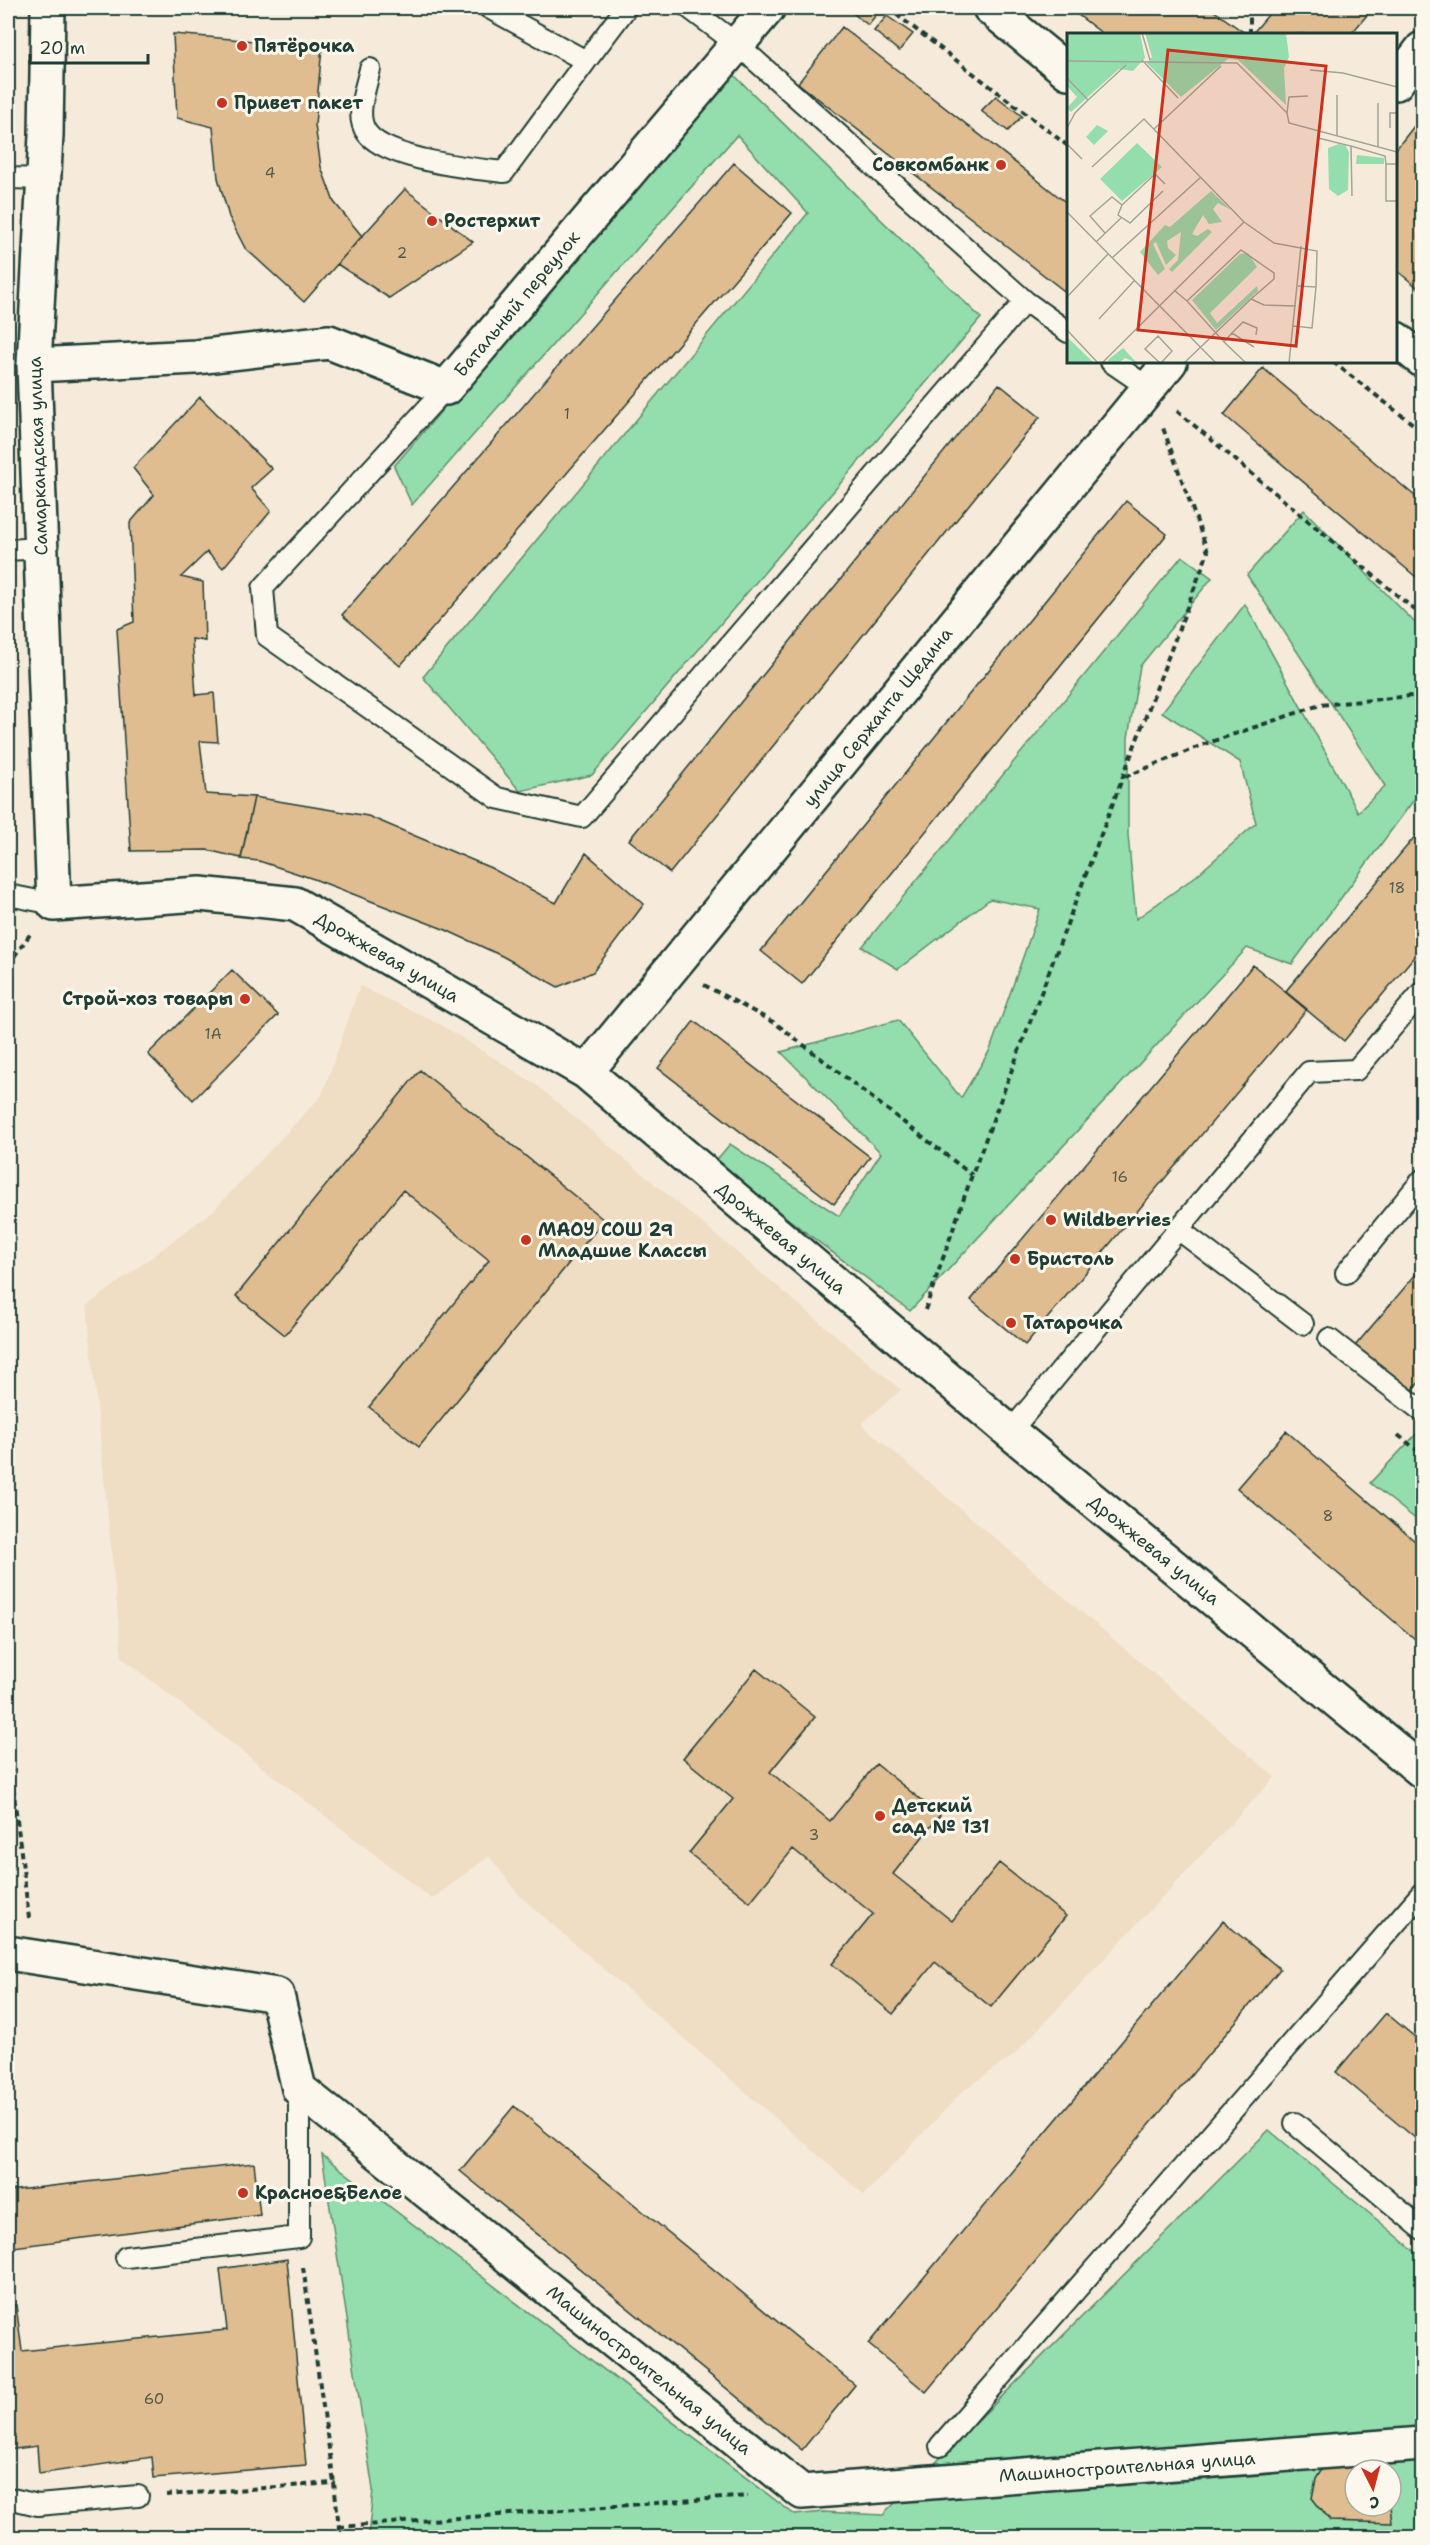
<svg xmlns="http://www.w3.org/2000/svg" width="1430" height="2545" viewBox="0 0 1430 2545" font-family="'Shantell Sans',sans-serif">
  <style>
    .built { fill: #efddc4 }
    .green { fill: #94ddad; stroke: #5a8d70; stroke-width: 1.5; fill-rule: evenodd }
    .building { fill: #e0bc91; stroke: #1f3d34; stroke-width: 1.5 }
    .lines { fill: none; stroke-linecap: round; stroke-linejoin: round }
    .lane-casing { stroke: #1f3d34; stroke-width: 24 }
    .street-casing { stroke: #1f3d34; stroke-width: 38 }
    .primary-casing { stroke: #1f3d34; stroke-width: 38 }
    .path { stroke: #1f3d34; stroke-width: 4; stroke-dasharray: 6 4.5; stroke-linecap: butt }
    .lane { stroke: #fbf7ec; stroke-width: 20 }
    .street { stroke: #fbf7ec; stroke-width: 33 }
    .primary { stroke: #fbf7ec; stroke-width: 33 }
    .poi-dot { fill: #c8321e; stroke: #fbf7ec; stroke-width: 2 }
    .labels { text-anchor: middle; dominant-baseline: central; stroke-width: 6; stroke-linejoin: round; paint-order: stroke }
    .number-label { font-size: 15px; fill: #4f5d4b }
    .poi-label { font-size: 18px; font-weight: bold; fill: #1f3d34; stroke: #fbf7ec; text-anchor: start }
    .street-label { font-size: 18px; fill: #1f3d34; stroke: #fbf7ec }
    .inset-road { fill: none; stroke: #a0a598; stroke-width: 1.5 }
    .view { fill: #c8321e; fill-opacity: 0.15; stroke: #c8321e; stroke-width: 3 }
    .inset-edge { fill: none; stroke: #1f3d34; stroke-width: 3 }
  </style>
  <rect width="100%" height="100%" fill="#f6ebda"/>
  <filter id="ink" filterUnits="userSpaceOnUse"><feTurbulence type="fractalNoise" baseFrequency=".0167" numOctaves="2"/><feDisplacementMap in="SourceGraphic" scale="12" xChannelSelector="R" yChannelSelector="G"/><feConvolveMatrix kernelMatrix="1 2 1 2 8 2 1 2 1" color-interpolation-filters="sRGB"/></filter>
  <g filter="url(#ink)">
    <!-- built -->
    <path class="built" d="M 360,986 L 441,1025 L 534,1083 L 901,1390 L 861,1424 L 1275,1777 L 1013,2056 L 964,2090 L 864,2195 L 521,1897 L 489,1856 L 432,1899 L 122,1658 L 87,1306 L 214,1210 L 322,1095 Z"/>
    <!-- green -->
    <path class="green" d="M 732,73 L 981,318 L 592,775 L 520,791 L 423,677 L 808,213 L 737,135 L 412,505 L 394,466 Z
      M 1304,510 L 1422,630 L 1422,789 L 1292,964 L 1247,948 L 910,1311 L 714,1163 L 730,1144 L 839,1216 L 881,1153 L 781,1052 L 898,1020 L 961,1098 L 990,1050 L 1040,909 L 990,899 L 898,969 L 862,947 L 1182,556 L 1212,578 L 1140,666 L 1128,738 L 1128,835 L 1136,919 L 1196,876 L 1256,823 L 1240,762 L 1162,712 L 1245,604 L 1358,812 L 1385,786 L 1247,575 Z
      M 1422,1428 L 1422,1524 L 1370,1483 Z
      M 1269,2130 L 1422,2257 L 1422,2537 L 368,2537 L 373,2490 L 322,2155 L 795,2515 L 823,2512 L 883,2515 ZM 1355,2470 L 1391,2470 L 1391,2506 L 1355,2506 Z"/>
    <!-- building -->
    <path class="building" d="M 852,8 L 877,8 L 880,10 L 868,25 L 849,10 Z
      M 1069,8 L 1210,8 L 1246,34 L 1103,34 Z
      M 1274,8 L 1373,8 L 1351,34 L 1252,34 Z
      M 887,16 L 913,34 L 899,51 L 874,31 Z
      M 842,27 L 1068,204 L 1068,294 L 798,83 Z
      M 173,34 L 322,47 L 315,125 L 321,167 L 334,202 L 362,236 L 304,302 L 245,248 L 229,217 L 218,178 L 213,127 L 177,118 Z
      M 996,96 L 1022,116 L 1008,131 L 981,111 Z
      M 1422,116 L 1422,291 L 1396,270 L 1396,149 Z
      M 734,163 L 792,213 L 400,666 L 342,615 Z
      M 405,189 L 473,242 L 389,298 L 337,264 Z
      M 1263,368 L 1422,502 L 1422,582 L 1224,415 Z
      M 999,384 L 1040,417 L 670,873 L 629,840 Z
      M 200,397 L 272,469 L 251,488 L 271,511 L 223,568 L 207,552 L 181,577 L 203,582 L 205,641 L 192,639 L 196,695 L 214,693 L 218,742 L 200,741 L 206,794 L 254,797 L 241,858 L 207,850 L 131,851 L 117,629 L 134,622 L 130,523 L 154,495 L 133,468 Z
      M 1126,501 L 1167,534 L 802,984 L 761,951 Z
      M 254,797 L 368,816 L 491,868 L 556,903 L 586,853 L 644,904 L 593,972 L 558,987 L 502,956 L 446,930 L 314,879 L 259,861 L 241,859 Z
      M 1422,828 L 1422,947 L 1344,1041 L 1285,992 Z
      M 1253,965 L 1307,1009 L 1025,1345 L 971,1300 Z
      M 232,970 L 278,1015 L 193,1100 L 148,1054 Z
      M 694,1021 L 870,1157 L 834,1204 L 658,1068 Z
      M 420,1070 L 604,1220 L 419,1447 L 369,1407 L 489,1260 L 403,1190 L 285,1335 L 236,1296 Z
      M 1422,1267 L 1422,1379 L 1411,1392 L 1355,1346 Z
      M 1286,1431 L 1422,1547 L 1422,1645 L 1237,1488 Z
      M 756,1669 L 815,1717 L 770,1772 L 830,1821 L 876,1764 L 940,1815 L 893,1874 L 952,1921 L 999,1863 L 1066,1916 L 991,2007 L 935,1962 L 893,2014 L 832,1964 L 873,1914 L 793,1849 L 750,1902 L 689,1853 L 733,1799 L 683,1758 Z
      M 1223,1921 L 1280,1969 L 926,2392 L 868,2344 Z
      M 1386,2013 L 1422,2043 L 1422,2144 L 1336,2072 Z
      M 514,2106 L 855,2385 L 802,2450 L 460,2171 Z
      M 254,2163 L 260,2215 L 14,2247 L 8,2212 L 8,2191 Z
      M 287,2259 L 306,2465 L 154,2478 L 152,2457 L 39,2474 L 37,2446 L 8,2450 L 8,2305 L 16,2305 L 22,2351 L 227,2330 L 220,2269 Z
      M 1346,2458 L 1362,2470 L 1355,2470 L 1355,2506 L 1390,2506 L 1392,2523 L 1330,2521 L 1312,2498 L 1316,2479 L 1328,2459 Z"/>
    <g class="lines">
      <!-- lane casing -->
      <g class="lane-casing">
        <path id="lane" d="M 489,8 L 586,61 L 626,8
          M 689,8 L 737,44 L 1025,301
          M 370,69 C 366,88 354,116 367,133 C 386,159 473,169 504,172 L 586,61
          M 8,178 L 44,179
          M 1111,362 L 1149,388
          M 446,388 L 263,588 L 267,636 L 497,798 L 582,817 L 1025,301 L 1068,332
          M 8,550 L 41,548
          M 8,895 L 54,904
          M 1178,1229 L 1303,1324
          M 1346,1273 L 1422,1180
          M 1329,1339 L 1422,1411
          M 1010,1432 L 1309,1072 L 1356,1070 L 1422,992
          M 1295,2123 L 1422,2229
          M 126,2257 L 299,2237 L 299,2089
          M 940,2446 L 1422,1893
          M 8,2498 L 38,2505 L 138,2496"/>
      </g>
      <!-- street casing -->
      <g class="street-casing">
        <path id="street" d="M 48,8 L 46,135 L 34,365 L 54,904 L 200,894 L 295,904 L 586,1072 L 1010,1432 L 1422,1771
          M 1396,83 L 1422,49
          M 34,365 L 196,357 L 329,342 L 446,388 L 768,8
          M 586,1072 L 1170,362
          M 8,1953 L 277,1995 L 299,2089 L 802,2492 L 1422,2444"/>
      </g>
      <!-- primary casing -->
      <g class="primary-casing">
        <path id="primary" d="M 990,8 L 1068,72
          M 1396,339 L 1422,360"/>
      </g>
      <!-- path -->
      <path class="path" d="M 888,8 L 1068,146
        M 1250,34 L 1250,8
        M 1333,362 L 1422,431
        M 1177,411 L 1422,616
        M 1125,777 L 1205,744 L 1320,705 L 1422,695
        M 8,965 L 31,933
        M 704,985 L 775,1023 L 972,1175
        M 925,1310 L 972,1175 L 1208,552 L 1163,428
        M 1398,1435 L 1422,1454
        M 8,1746 L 29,1918
        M 303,2267 L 334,2483
        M 166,2495 L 334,2483 L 339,2527 L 335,2538
        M 339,2527 L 748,2496"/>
      <!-- lane -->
      <use href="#lane" class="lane"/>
      <!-- street -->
      <use href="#street" class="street"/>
      <!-- primary -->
      <use href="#primary" class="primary"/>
    </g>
  </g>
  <!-- markers -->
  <g class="poi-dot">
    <circle cx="242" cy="46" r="6"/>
    <circle cx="222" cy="103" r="6"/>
    <circle cx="1001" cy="165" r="6"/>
    <circle cx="432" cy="221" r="6"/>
    <circle cx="245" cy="999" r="6"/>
    <circle cx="1051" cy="1220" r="6"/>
    <circle cx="526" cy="1240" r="6"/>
    <circle cx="1015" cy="1259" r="6"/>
    <circle cx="1011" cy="1323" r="6"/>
    <circle cx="880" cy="1816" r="6"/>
    <circle cx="243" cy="2193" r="6"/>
  </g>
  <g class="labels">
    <!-- number labels -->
    <g class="number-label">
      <text x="270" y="173">4</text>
      <text x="402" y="253">2</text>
      <text x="567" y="414">1</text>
      <text x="1397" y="888">18</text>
      <text x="213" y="1034">1А</text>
      <text x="1120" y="1177">16</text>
      <text x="1328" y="1516">8</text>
      <text x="814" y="1835">3</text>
      <text x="154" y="2399">60</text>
    </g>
    <!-- poi labels -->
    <g class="poi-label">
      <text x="254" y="46">Пятёрочка</text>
      <text x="234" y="103">Привет пакет</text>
      <text x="989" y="165" text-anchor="end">Совкомбанк</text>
      <text x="444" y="221">Ростерхит</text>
      <text x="233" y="999" text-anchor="end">Строй-хоз товары</text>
      <text x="1063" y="1220">Wildberries</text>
      <text x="538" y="1230">МАОУ СОШ 29<tspan x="538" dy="21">Младшие Классы</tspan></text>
      <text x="1027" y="1259">Бристоль</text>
      <text x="1023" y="1323">Татарочка</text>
      <text x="892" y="1806">Детский<tspan x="892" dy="21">сад № 131</tspan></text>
      <text x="255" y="2193">Красное&amp;Белое</text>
    </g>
    <!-- street labels -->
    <g class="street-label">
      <text transform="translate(517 304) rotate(-50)">Батальный переулок</text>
      <text transform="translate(38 456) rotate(-92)">Самаркандская улица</text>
      <text transform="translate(878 717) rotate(-51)">улица Сержанта Щедина</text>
      <text transform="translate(387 957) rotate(30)">Дрожжевая улица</text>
      <text transform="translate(781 1238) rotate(40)">Дрожжевая улица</text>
      <text transform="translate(1154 1550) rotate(39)">Дрожжевая улица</text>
      <text transform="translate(649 2370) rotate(39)">Машиностроительная улица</text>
      <text transform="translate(1127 2467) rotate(-4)">Машиностроительная улица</text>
    </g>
  </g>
  <!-- overview -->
  <g transform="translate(1067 33)">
    <rect width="330" height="330" fill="#f6ebda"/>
    <path d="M 0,0 L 73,0 L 78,25 L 66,38 L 52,36 L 4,79 L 0,75 L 10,64 L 0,53 ZM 78,0 L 219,0 L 222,24 L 217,35 L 219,72 L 171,27 L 161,26 L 114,64 L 80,30 L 85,24 ZM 30,92 L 41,98 L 27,112 L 19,104 ZM 70,110 L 95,134 L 55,168 L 33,146 ZM 272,111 L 278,112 L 282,119 L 281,157 L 271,163 L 262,156 L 261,115 ZM 290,122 L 317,125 L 317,131 L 289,131 ZM 144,158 L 164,177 L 151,170 L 146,176 L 155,189 L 142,191 L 136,182 L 125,201 L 130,203 L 141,196 L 145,199 L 105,239 L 102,236 L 111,227 L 114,199 L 100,208 L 101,215 L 109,222 L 99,232 L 89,209 L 86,211 L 98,236 L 91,242 L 73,219 L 98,192 L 103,194 ZM 181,220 L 190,234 L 143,280 L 150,290 L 190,253 L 191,258 L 149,297 L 125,267 L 173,221 ZM 0,304 L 27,330 L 0,330 ZM 56,315 L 70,330 L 58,325 L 52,330 L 43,330 L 41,327 Z" fill="#94ddad"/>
    <path class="inset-road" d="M 75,0 L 83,27M 75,27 L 111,65M 0,28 L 170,30 L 220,80 L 222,90 L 330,119M 243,37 L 276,40 L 330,54M 0,45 L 21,67 L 59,32M 220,80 L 222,64 L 241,63M 0,95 L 8,80 L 21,67M 323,95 L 323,80 L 330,80M 87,96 L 154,33M 270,103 L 270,62M 251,105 L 284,113 L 285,163M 0,111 L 15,126M 284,113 L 318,123 L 319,131M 311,114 L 311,70M 330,131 L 319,131 L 319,168 L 330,168M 25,134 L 77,86 L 177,189 L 207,210 L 250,218 L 249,254 L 231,253M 55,172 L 88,141 L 98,151M 0,179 L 149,330M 38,200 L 23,183 L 45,164 L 55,172 L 51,182 L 63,190 L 96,158M 29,209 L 54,185M 45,225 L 134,144M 107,257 L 120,268 L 174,217 L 207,240 L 207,246 L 184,266M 0,264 L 41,221M 120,268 L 157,309 L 165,300 L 187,314M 32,286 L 67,248M 226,293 L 245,295 L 249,254M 0,297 L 31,330M 165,300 L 176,289 L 190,295 L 189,302M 157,309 L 179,330M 35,330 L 177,189M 93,330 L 78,316 L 91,303 L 105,318 L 94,330M 117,330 L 184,266 L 197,272 L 229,273M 222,330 L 234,213"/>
    <path class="view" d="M 101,17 L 259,33 L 229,313 L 71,297 Z"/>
    <rect width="330" height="330" class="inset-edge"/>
  </g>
  <!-- margin -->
  <rect width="1430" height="2545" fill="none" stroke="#fbf7ec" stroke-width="30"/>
  <rect x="15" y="15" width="1400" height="2515" fill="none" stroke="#1f3d34" stroke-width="2" filter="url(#ink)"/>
  <!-- north arrow -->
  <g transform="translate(1373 2488) rotate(174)"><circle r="28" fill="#fbf7ec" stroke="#a3ada2" stroke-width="1.5"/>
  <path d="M0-4.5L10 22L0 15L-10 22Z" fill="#c8321e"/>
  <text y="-9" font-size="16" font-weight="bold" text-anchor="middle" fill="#1f3d34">С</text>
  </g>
  <!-- scale -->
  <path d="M30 54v9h118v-9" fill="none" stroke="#1f3d34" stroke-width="3"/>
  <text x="39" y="54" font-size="18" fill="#1f3d34" stroke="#fbf7ec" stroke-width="4.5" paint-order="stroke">20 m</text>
</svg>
